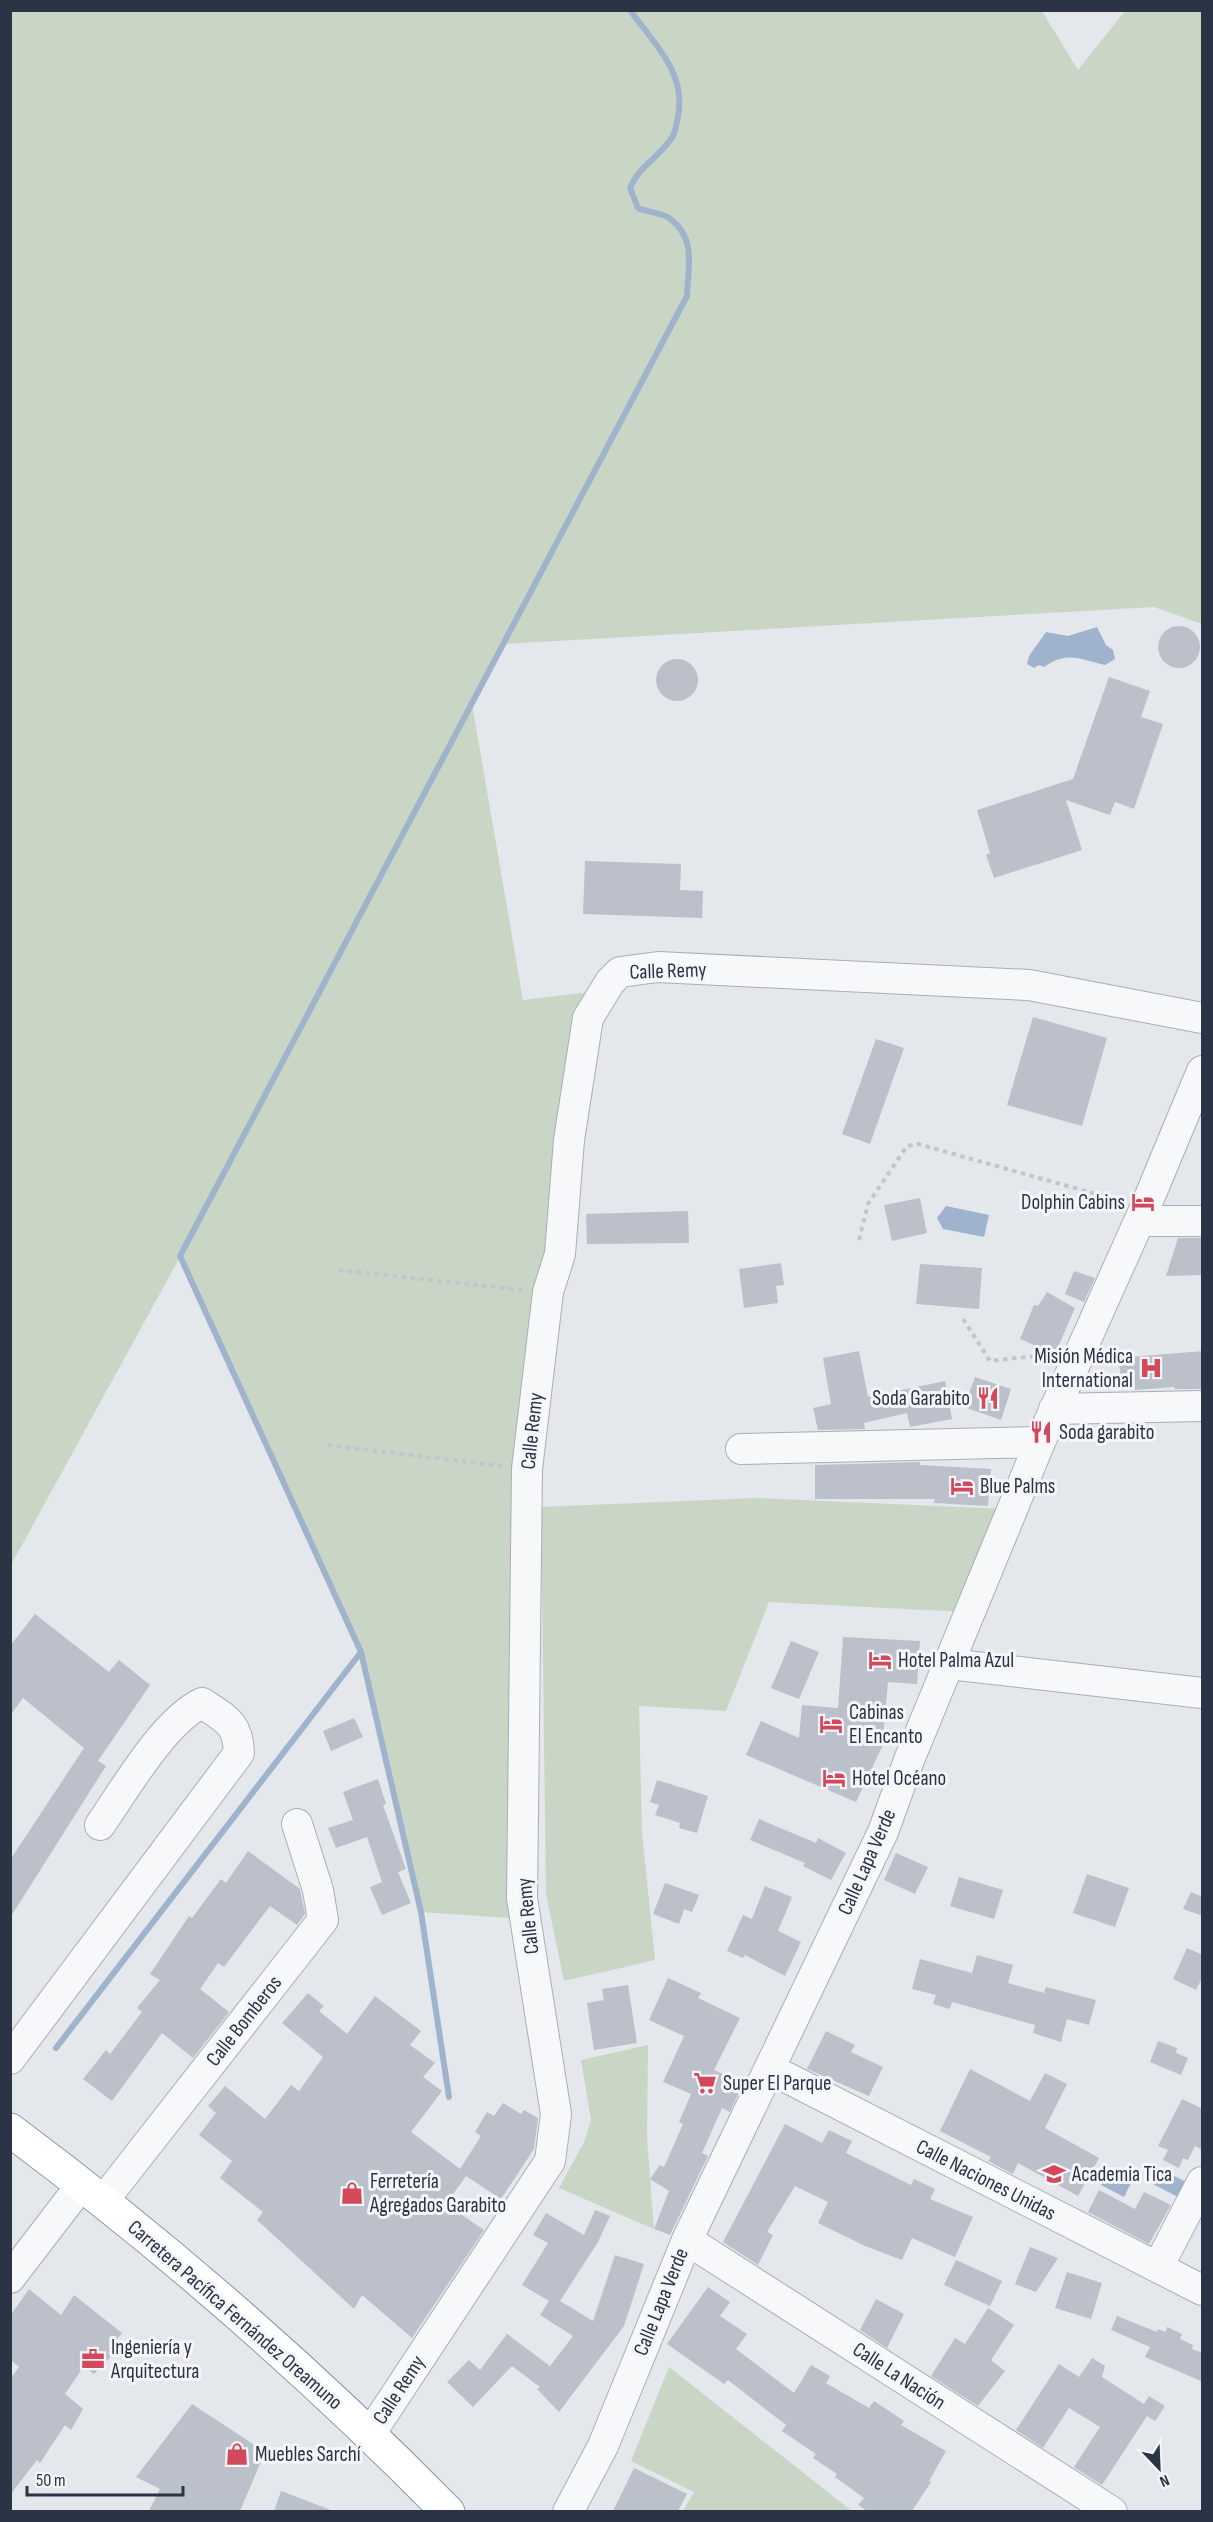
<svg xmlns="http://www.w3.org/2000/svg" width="1213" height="2522" viewBox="0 0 1213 2522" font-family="'Sofia Sans Condensed',sans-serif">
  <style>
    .green { fill: #c9d6c5 }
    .water { fill: #9fb4cc }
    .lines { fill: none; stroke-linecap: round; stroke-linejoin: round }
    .stream { stroke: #9fb4cc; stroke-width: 6 }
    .building { fill: #bbc0ca }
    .minor-casing { stroke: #a9aeb7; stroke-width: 32 }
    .highway-casing { stroke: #8b94a3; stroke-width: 35 }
    .path { stroke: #c2c5cb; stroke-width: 4; stroke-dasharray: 4.5 4.5; stroke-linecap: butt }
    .minor { stroke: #f7f8fa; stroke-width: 30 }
    .highway { stroke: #fff; stroke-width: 33 }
    .labels { text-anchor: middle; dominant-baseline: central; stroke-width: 6; stroke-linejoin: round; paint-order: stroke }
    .street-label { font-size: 21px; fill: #2b3445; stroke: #f4f6f9 }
    .poi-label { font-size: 21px; fill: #2b3445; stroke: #f4f6f9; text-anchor: start }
  </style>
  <rect width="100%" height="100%" fill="#e4e7ec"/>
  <!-- green -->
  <path class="green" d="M 11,11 L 1042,11 L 1078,70 L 1125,11 L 1202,11 L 1202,624 L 1154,607 L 504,644 L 472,704 L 523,1000 L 590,992 L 527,1459 L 526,1919 L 421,1912 L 361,1652 L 180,1257 L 11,1565 Z
    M 756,1498 L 1005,1509 L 964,1612 L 769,1602 L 726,1711 L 639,1706 L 642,1832 L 655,1960 L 564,1981 L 546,1894 L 541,1507 Z
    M 648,2045 L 647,2138 L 654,2229 L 559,2188 L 584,2142 L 591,2120 L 581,2060 Z
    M 669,2367 L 852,2511 L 683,2511 L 694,2492 L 631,2461 Z"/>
  <!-- water -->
  <path class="water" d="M 1097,627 L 1106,645 L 1113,650 L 1115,659 L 1105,665 C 1080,660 1069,650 1044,667 L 1039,665 L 1034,668 L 1027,664 L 1029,656 L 1046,632 L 1068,636 Z
    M 946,1206 L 989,1215 L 984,1237 L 943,1229 L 937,1218 Z
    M 1159,2168 L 1186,2182 L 1178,2197 L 1151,2183 Z
    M 1108,2171 L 1131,2183 L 1124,2197 L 1101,2185 Z"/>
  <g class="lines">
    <!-- stream -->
    <path class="stream" d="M 56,2048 L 361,1652
      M 449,2097 L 421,1912 L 361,1652 L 180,1256 L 687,296 C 688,267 697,238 669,218 C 662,213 646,212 638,208 L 630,188 C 640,165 656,160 671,139 C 676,133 676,124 678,117 C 687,72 653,43 630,10"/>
  </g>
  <!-- building -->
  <path class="building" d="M1158 647a21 21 0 1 1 42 0a21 21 0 1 1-42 0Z
    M656 680a21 21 0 1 1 42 0a21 21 0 1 1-42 0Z
    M 1109,677 L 1150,691 L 1141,717 L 1163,724 L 1134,809 L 1115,802 L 1110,815 L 1066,800 L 1082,850 L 994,878 L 986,855 L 990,853 L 977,810 L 1073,779 Z
    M 585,861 L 681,864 L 680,890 L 703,891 L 702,918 L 583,914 Z
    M 1033,1017 L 1107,1038 L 1082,1126 L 1007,1105 Z
    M 876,1039 L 904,1048 L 870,1144 L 842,1134 Z
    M 920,1198 L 927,1233 L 892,1241 L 884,1205 Z
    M 688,1211 L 689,1243 L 587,1244 L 586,1214 Z
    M 1178,1238 L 1203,1238 L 1203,1275 L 1166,1276 Z
    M 781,1263 L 784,1285 L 776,1286 L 778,1303 L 744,1308 L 739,1269 Z
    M 920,1264 L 982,1268 L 979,1309 L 916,1304 Z
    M 1074,1271 L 1095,1278 L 1084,1302 L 1065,1294 Z
    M 1047,1292 L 1075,1308 L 1055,1354 L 1020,1339 L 1034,1305 L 1038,1306 Z
    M 859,1351 L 868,1397 L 945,1381 L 952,1419 L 910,1427 L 907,1413 L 864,1423 L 865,1429 L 818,1430 L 813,1408 L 831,1404 L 823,1358 Z
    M 1203,1351 L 1203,1389 L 1175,1389 L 1174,1387 L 1135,1390 L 1133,1375 L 1121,1377 L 1118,1358 Z
    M 975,1377 L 1011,1389 L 1001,1420 L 964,1407 Z
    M 920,1462 L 920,1465 L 991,1469 L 988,1506 L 934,1503 L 935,1499 L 815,1499 L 815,1465 Z
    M 35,1614 L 109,1672 L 119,1660 L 150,1685 L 98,1761 L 106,1766 L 10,1918 L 10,1860 L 84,1748 L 23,1698 L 10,1716 L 10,1646 Z
    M 843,1637 L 920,1641 L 917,1684 L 888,1682 L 882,1747 L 856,1802 L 746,1755 L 761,1721 L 799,1738 L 802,1705 L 838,1708 Z
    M 791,1641 L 819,1652 L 799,1699 L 771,1688 Z
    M 354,1718 L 363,1737 L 331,1751 L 323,1731 Z
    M 378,1779 L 386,1804 L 383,1805 L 406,1869 L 398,1872 L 411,1903 L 382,1915 L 370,1887 L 382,1882 L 367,1837 L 336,1848 L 328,1828 L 353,1820 L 343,1792 Z
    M 657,1780 L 708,1796 L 697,1833 L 679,1828 L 680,1823 L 655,1815 L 659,1805 L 650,1802 Z
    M 759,1819 L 816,1843 L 818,1838 L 846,1853 L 831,1880 L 803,1866 L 805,1863 L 750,1840 Z
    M 248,1851 L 300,1889 L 305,1914 L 297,1925 L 270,1906 L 224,1967 L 218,1963 L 200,1989 L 229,2012 L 193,2058 L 162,2033 L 112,2101 L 83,2079 L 106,2050 L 110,2054 L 142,2012 L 137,2008 L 160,1980 L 150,1974 L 189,1916 L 192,1918 L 221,1879 L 226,1883 Z
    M 896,1853 L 928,1867 L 915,1894 L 884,1880 Z
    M 1087,1874 L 1129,1888 L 1115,1927 L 1073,1913 Z
    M 959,1877 L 1003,1890 L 994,1919 L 950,1906 Z
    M 665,1883 L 699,1895 L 692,1912 L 684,1909 L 679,1924 L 653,1914 Z
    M 765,1886 L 792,1897 L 778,1931 L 801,1942 L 785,1976 L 745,1955 L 743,1958 L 727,1951 L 743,1915 L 752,1919 Z
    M 1191,1892 L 1203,1897 L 1203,1916 L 1183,1909 Z
    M 1187,1948 L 1203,1955 L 1203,1976 L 1196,1990 L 1173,1979 Z
    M 977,1955 L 1013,1965 L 1008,1983 L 1044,1993 L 1046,1987 L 1096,2000 L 1089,2025 L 1067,2019 L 1061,2042 L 1033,2033 L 1035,2025 L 952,2002 L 950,2009 L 933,2004 L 936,1995 L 912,1989 L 920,1959 L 972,1973 Z
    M 668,1978 L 701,1993 L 698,1998 L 740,2018 L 714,2070 L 743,2083 L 730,2112 L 722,2108 L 702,2153 L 708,2156 L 670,2235 L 654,2229 L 669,2191 L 650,2179 L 660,2165 L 664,2167 L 683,2124 L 679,2122 L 691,2094 L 663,2082 L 684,2036 L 649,2020 Z
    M 628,1985 L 637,2043 L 594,2050 L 587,2003 L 604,2000 L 602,1989 Z
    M 308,1993 L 324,2006 L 319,2011 L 347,2034 L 375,1996 L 421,2031 L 410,2045 L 435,2063 L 423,2077 L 442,2091 L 411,2132 L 460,2169 L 481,2136 L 475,2132 L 487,2112 L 494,2116 L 503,2103 L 521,2114 L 524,2110 L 538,2118 L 534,2149 L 501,2199 L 466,2176 L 446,2204 L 484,2230 L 412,2338 L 362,2295 L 354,2309 L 257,2220 L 263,2212 L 220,2178 L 232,2161 L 199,2135 L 216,2113 L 208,2106 L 225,2086 L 265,2119 L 291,2085 L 299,2091 L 323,2057 L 282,2023 Z
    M 826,2031 L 855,2045 L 851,2052 L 883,2067 L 869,2096 L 807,2069 Z
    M 1158,2041 L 1177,2048 L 1176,2053 L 1188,2058 L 1181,2075 L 1150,2062 Z
    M 970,2069 L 1030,2101 L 1045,2073 L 1067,2084 L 1045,2128 L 1099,2158 L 1078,2196 L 1018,2163 L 1013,2174 L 988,2161 L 991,2157 L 940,2131 Z
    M 1182,2099 L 1203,2109 L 1203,2150 L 1195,2146 L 1188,2160 L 1183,2158 L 1179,2168 L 1163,2160 L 1168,2150 L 1158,2146 Z
    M 785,2124 L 822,2143 L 829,2130 L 852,2141 L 846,2153 L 911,2185 L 914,2179 L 935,2189 L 930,2199 L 973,2217 L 955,2257 L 912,2238 L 902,2260 L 865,2246 L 818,2223 L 828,2202 L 795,2186 L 767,2232 L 773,2235 L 758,2265 L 723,2242 Z
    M 1099,2190 L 1135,2209 L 1144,2192 L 1171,2205 L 1149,2244 L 1088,2212 Z
    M 595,2210 L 610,2216 L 598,2242 L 560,2301 L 593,2321 L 615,2255 L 644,2264 L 624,2326 L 559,2412 L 537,2389 L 540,2387 L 512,2366 L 473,2407 L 447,2382 L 469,2360 L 480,2370 L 507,2334 L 550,2366 L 573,2336 L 540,2315 L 549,2301 L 522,2285 L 548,2243 L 533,2235 L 546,2213 L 584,2235 Z
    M 1030,2247 L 1058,2258 L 1036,2292 L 1015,2284 Z
    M 956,2260 L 1002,2281 L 990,2306 L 944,2285 Z
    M 1067,2272 L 1102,2283 L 1091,2319 L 1055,2308 Z
    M 708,2287 L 730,2302 L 720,2316 L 747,2334 L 736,2349 L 794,2393 L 811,2365 L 830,2376 L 826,2383 L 869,2408 L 874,2401 L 904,2421 L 901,2425 L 946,2451 L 929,2481 L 931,2482 L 912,2511 L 867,2511 L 858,2505 L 864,2498 L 835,2477 L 837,2474 L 813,2458 L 816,2454 L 782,2431 L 786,2425 L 728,2380 L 724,2384 L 667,2344 Z
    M 29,2289 L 61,2315 L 74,2295 L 122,2333 L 111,2347 L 116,2351 L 94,2374 L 84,2366 L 65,2394 L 83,2409 L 71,2430 L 65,2425 L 40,2463 L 37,2460 L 10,2495 L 10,2379 L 19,2367 L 10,2359 L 10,2316 Z
    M 876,2299 L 904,2314 L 887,2348 L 860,2330 Z
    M 988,2308 L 1014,2325 L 991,2360 L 1005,2371 L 978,2406 L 931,2376 L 955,2338 L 965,2344 Z
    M 1117,2316 L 1157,2332 L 1158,2329 L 1165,2332 L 1167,2327 L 1182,2334 L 1180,2339 L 1193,2345 L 1192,2349 L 1203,2353 L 1203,2382 L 1145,2357 L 1150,2347 L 1111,2330 Z
    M 1092,2358 L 1105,2366 L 1102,2377 L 1144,2404 L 1149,2396 L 1165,2406 L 1155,2421 L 1147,2416 L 1102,2485 L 1074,2467 L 1100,2427 L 1069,2408 L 1043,2448 L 1016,2430 L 1059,2364 L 1079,2377 Z
    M 192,2404 L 265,2452 L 240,2511 L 149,2511 L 160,2489 L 136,2477 Z
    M 634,2468 L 687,2494 L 678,2511 L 613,2511 Z
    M 281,2491 L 331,2510 L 331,2511 L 274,2511 Z"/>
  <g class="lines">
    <!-- minor casing -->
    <g class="minor-casing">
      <path id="minor" d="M 1139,1221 L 1202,1221
        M 1054,1409 L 1202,1406
        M 741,1449 L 1040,1442
        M 949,1664 L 1202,1693
        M 10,2059 L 239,1753 C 238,1723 226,1719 202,1703 C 164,1721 125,1789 100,1825
        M 770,2069 L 1202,2290
        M 103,2201 L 323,1920 L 318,1890 L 297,1824
        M 687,2240 L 1112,2512
        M 1158,2267 L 1202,2182
        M 10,2278 L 82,2184
        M 370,2434 L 550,2161 L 556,2114 L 522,1898 L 527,1469 L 548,1292 L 560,1254 L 569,1140 L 588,1018 L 610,982 L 620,972 L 658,967 L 1029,985 L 1202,1018
        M 568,2512 L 603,2446 L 687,2240 L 883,1832 L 909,1760 L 1040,1442 L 1145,1208 L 1202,1071"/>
    </g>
    <!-- highway casing -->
    <g class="highway-casing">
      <path id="highway" d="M 10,2130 C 166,2246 312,2374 448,2512"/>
    </g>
    <!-- path -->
    <path class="path" d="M 859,1240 L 868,1204 L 907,1146 L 918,1144 L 1121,1201
      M 339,1270 L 524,1290
      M 963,1319 L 990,1361 L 1054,1354
      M 328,1445 L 502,1466"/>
    <!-- minor -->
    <use href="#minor" class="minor"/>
    <!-- highway -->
    <use href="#highway" class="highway"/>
  </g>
  <!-- icons -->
  <defs>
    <g id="hotel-bare" transform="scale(1.8)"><path d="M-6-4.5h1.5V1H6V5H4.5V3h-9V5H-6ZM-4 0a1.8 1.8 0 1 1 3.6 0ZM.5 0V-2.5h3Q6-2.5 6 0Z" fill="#d1495b" stroke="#f4f6f9" stroke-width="2.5" paint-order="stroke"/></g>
    <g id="hospital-bare" transform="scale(1.8)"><path d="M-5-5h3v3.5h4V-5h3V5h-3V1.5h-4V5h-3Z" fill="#d1495b" stroke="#f4f6f9" stroke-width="2.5" paint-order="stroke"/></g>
    <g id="restaurant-bare" transform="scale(1.8)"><path d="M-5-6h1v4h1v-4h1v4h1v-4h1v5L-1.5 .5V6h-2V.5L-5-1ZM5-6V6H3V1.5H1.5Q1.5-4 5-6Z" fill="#d1495b" stroke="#f4f6f9" stroke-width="2.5" paint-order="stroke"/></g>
    <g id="supermarket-bare" transform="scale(1.8)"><path d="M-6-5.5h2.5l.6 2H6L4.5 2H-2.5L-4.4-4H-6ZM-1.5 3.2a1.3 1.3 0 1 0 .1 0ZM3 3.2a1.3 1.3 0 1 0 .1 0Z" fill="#d1495b" stroke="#f4f6f9" stroke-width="2.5" paint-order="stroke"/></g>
    <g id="school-bare" transform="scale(1.8)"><path d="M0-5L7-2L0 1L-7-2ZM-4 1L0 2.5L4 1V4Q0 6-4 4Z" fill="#d1495b" stroke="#f4f6f9" stroke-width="2.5" paint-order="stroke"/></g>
    <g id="shop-bare" transform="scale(1.8)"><path d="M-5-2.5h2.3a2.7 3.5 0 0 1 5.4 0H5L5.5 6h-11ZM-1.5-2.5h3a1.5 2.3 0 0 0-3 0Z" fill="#d1495b" stroke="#f4f6f9" stroke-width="2.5" paint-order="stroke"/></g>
    <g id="office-bare" transform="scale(1.8)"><path d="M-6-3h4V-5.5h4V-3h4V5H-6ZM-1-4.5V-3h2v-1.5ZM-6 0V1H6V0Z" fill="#d1495b" stroke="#f4f6f9" stroke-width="2.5" paint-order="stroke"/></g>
  </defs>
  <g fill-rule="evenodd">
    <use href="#hotel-bare" x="1143" y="1202"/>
    <use href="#hospital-bare" x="1151" y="1368"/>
    <use href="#restaurant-bare" x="988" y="1398"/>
    <use href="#restaurant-bare" x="1041" y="1432"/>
    <use href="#hotel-bare" x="962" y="1486"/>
    <use href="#hotel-bare" x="880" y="1660"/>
    <use href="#hotel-bare" x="831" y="1724"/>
    <use href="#hotel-bare" x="834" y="1778"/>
    <use href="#supermarket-bare" x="705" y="2083"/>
    <use href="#school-bare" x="1054" y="2174"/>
    <use href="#shop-bare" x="352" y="2193"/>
    <use href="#office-bare" x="93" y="2359"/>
    <use href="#shop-bare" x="237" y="2454"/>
  </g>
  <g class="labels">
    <!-- street labels -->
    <g class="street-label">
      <text transform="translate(668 971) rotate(-2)">Calle Remy</text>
      <text transform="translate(532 1431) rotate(-84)">Calle Remy</text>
      <text transform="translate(867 1862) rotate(-66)">Calle Lapa Verde</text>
      <text transform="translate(528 1916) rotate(-96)">Calle Remy</text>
      <text transform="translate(244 2021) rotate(-52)">Calle Bomberos</text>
      <text transform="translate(986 2180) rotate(27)">Calle Naciones Unidas</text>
      <text transform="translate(661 2302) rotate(-68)">Calle Lapa Verde</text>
      <text transform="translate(235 2315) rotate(41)">Carretera Pacífica Fernández Oreamuno</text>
      <text transform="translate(899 2376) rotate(33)">Calle La Nación</text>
      <text transform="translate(399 2390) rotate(-57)">Calle Remy</text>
    </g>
    <!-- poi labels -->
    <g class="poi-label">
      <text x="1125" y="1202" text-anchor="end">Dolphin Cabins</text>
      <text x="1133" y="1356" text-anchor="end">Misión Médica<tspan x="1133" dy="24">International</tspan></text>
      <text x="970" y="1398" text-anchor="end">Soda Garabito</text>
      <text x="1059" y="1432">Soda garabito</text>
      <text x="980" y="1486">Blue Palms</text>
      <text x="898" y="1660">Hotel Palma Azul</text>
      <text x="849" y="1712">Cabinas<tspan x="849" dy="24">El Encanto</tspan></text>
      <text x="852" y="1778">Hotel Océano</text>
      <text x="723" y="2083">Super El Parque</text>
      <text x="1072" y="2174">Academia Tica</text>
      <text x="370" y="2181">Ferretería<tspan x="370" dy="24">Agregados Garabito</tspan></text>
      <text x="111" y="2347">Ingeniería y<tspan x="111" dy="24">Arquitectura</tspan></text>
      <text x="255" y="2454">Muebles Sarchí</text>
    </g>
  </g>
  <!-- border -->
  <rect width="1213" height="2522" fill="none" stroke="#2b3445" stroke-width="24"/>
  <!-- north arrow -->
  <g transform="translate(1159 2468) rotate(157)" stroke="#f4f6f9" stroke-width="4.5" paint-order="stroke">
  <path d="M0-4.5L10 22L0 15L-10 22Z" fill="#2b3445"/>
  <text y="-9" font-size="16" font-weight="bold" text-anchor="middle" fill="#2b3445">N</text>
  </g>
  <!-- scale -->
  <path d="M27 2486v9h156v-9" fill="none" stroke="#2b3445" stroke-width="3"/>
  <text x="36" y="2486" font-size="18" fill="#2b3445" stroke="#f4f6f9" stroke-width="4.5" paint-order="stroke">50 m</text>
</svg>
